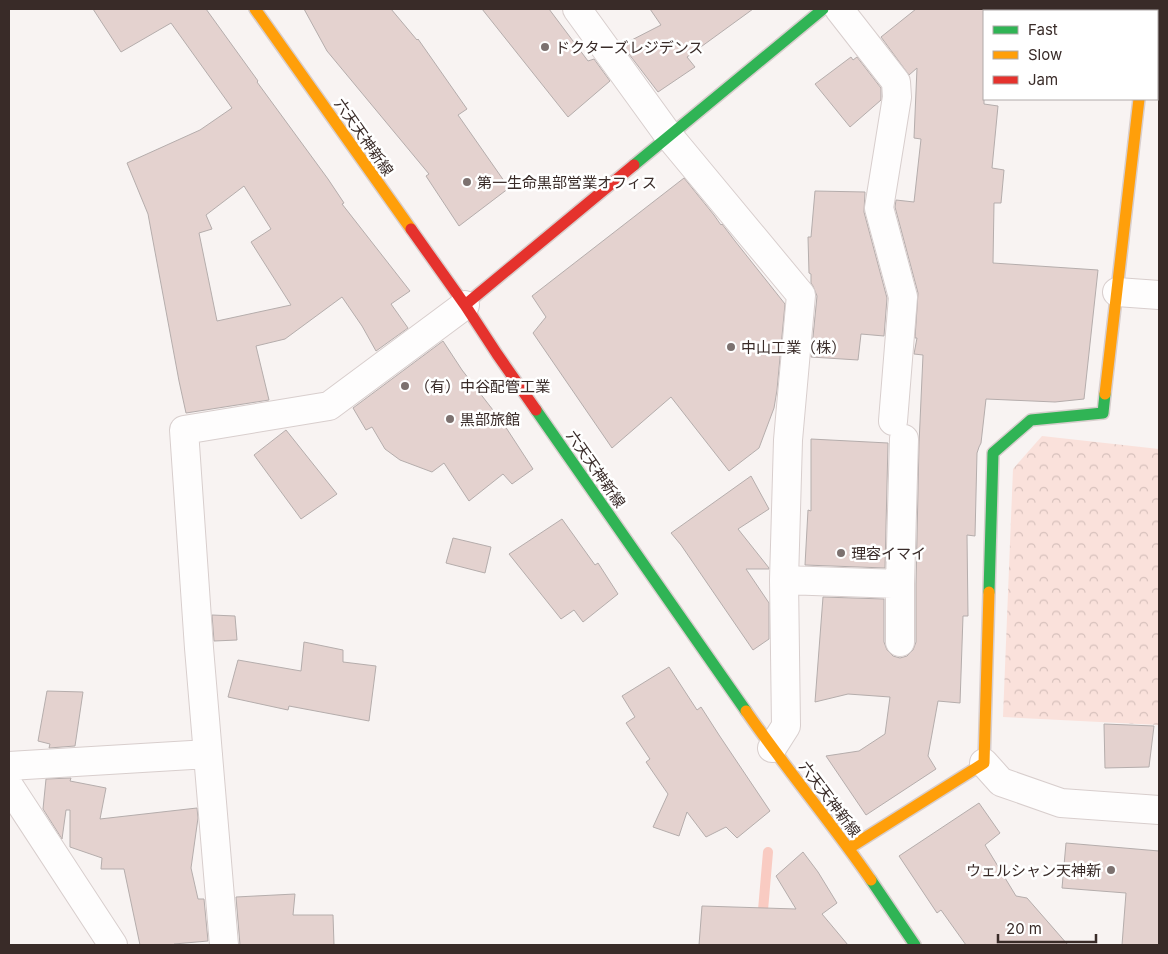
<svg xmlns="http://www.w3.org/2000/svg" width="1168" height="954" viewBox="0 0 1168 954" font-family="Inter,'Noto Sans JP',sans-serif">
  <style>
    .park { fill: url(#park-crowns) }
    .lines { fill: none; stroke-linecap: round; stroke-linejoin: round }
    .stream { stroke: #f9cbc2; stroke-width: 10 }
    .building { fill: #e4d2cf; stroke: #b5adac; fill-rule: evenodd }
    .street-casing { stroke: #d8cecd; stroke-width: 30 }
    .fast-casing { stroke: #d8cecd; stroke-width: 14 }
    .slow-casing { stroke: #d8cecd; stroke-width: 14 }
    .jam-casing { stroke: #d8cecd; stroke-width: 14 }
    .street { stroke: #fefdfd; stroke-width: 28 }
    .fast { stroke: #30b455; stroke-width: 11 }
    .slow { stroke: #ff9f0a; stroke-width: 11 }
    .jam { stroke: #e5322d; stroke-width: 11 }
    .poi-dot { fill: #7c716f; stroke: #fff; stroke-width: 2 }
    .labels { text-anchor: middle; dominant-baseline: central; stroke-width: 5; stroke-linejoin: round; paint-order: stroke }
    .poi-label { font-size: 15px; fill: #392b28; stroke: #fff; text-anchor: start }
    .street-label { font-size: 15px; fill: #392b28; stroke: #fff }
  </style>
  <defs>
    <pattern id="park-crowns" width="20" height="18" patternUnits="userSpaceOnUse" patternTransform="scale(1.25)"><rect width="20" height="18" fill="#fae1db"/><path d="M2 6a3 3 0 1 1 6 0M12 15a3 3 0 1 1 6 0" fill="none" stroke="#d7c1bc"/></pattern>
  </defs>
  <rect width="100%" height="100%" fill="#f8f3f2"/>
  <!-- park -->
  <path class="park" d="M 1042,436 L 1159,449 L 1159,725 L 1003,717 L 1013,469 Z"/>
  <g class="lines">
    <!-- stream -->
    <path class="stream" d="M 760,945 L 768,852"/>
  </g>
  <!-- building -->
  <path class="building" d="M 93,9 L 206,9 L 258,81 L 257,82 L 328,179 L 344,203 L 342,204 L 410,291 L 391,304 L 408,328 L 376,351 L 362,326 L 342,297 L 285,339 L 256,346 L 269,400 L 186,413 L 179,381 L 148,214 L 127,163 L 200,130 L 232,108 L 171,23 L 121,52 ZM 244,186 L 271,229 L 251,242 L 291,305 L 217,321 L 199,233 L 212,229 L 206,215 Z
    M 304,9 L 391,9 L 417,40 L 418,39 L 467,109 L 458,115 L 509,188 L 459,226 L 426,176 L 429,174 L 327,51 Z
    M 482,9 L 549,9 L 588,61 L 594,59 L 610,81 L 568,117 Z
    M 650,9 L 753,9 L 687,57 L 695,67 L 658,92 L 622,45 L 661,25 Z
    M 916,9 L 984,9 L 984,104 L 998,106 L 992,168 L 1004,170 L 1001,203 L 994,203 L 993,263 L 1098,270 L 1084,399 L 1055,402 L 986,399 L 981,443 L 979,447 L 977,453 L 975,536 L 967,535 L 968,616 L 963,616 L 960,703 L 938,701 L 928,756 L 936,769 L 866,815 L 826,756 L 859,751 L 885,734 L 890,697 L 848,694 L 815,702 L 823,597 L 884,599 L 884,642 L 887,650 L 893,656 L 900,658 L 907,656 L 913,650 L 916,642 L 916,584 L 919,444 L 923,355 L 914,354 L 917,338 L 915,338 L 918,293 L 895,207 L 896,200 L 914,202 L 921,139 L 914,138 L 917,68 L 909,75 L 881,37 Z
    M 851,57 L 853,60 L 857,57 L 881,88 L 881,100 L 850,127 L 815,84 Z
    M 684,178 L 714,215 L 721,225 L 722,224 L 735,241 L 785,304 L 777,390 L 774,408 L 759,448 L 729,471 L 671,397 L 612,448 L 533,333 L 546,317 L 532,296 Z
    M 815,191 L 865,192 L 864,212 L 887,298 L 884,336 L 861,334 L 858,360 L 811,357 L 817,296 L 813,286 L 811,283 L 811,274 L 809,273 L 808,237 L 811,237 Z
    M 443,341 L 462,370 L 503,423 L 533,469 L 512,484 L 503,474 L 469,501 L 444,463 L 432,472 L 400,460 L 385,449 L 372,427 L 366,430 L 353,408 Z
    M 286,430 L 337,494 L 301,519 L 254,455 Z
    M 811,439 L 888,443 L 885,568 L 805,565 L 808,510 L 811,511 Z
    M 751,476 L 769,509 L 738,529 L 769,568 L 769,569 L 746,569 L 769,603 L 769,639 L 753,650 L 681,545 L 671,533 Z
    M 562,519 L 595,565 L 598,563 L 618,594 L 583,622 L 574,610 L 561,619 L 509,554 Z
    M 453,538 L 491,547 L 485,573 L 446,563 Z
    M 212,615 L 235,616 L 237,640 L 214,641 Z
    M 304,642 L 343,650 L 343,662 L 376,666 L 369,721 L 289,706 L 288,710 L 228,697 L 238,660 L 301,671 Z
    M 669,667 L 697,710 L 701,707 L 719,735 L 770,811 L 737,838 L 726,827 L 706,837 L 687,812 L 679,836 L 653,827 L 668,794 L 646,762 L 650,759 L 626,723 L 635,717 L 622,696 Z
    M 47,691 L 83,692 L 75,746 L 49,748 L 50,744 L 38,741 Z
    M 1104,724 L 1154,726 L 1149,767 L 1105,768 Z
    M 71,778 L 70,781 L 106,788 L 100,819 L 197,808 L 198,818 L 191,868 L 198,899 L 204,899 L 208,941 L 174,944 L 174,945 L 140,945 L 124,869 L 101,869 L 102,858 L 70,847 L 70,810 L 66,810 L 62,839 L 43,809 L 46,779 Z
    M 979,803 L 1000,833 L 985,845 L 1016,896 L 1027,898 L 1068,945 L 966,945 L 941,910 L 937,913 L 899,856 Z
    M 1066,843 L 1159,851 L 1159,945 L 1122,945 L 1126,893 L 1062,888 Z
    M 803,852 L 818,872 L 837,903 L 822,914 L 848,945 L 699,945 L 702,906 L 796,909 L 776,876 Z
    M 295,894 L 293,915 L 333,915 L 334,945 L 240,945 L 236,897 Z"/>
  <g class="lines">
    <!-- street casing -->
    <g class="street-casing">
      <path id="street" d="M 577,9 L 669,136 L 801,295 L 788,440 L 784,580 L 786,726 L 772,748
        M 839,9 L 896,82 L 897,97 L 879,208 L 903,297 L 893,421
        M 1157,61 L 1159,59
        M 1117,292 L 1159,295
        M 784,580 L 900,584 L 900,642
        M 900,584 L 904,439
        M 984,763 L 1001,782 L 1061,803 L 1159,810
        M 9,766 L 208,754
        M 9,786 L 113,945
        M 224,945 L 199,648 L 184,430 L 329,406 L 465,305"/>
    </g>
    <!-- fast casing -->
    <g class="fast-casing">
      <path id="fast" d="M 634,165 L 823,9
        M 536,410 L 746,711
        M 989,592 L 993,453 L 1031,420 L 1103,413 L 1105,394
        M 871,880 L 915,945"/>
    </g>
    <!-- slow casing -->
    <g class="slow-casing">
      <path id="slow" d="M 255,9 L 411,229
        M 1105,394 L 1139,99
        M 746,711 C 786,769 831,822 871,880
        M 849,848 L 984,763 L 989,592"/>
    </g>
    <!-- jam casing -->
    <g class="jam-casing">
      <path id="jam" d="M 411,229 L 465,305 L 497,354 L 536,410
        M 465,305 L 634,165"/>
    </g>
    <!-- street -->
    <use href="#street" class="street"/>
    <!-- fast -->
    <use href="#fast" class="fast"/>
    <!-- slow -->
    <use href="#slow" class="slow"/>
    <!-- jam -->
    <use href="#jam" class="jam"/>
  </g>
  <!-- markers -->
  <g class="poi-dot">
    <circle cx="545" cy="47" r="5"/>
    <circle cx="467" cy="182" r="5"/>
    <circle cx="731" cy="347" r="5"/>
    <circle cx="405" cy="386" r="5"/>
    <circle cx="450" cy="419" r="5"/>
    <circle cx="841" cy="553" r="5"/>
    <circle cx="1111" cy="870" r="5"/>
  </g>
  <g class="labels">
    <!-- poi labels -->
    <g class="poi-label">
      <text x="555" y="47">ドクターズレジデンス</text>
      <text x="477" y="182">第一生命黒部営業オフィス</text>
      <text x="741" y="347">中山工業（株）</text>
      <text x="415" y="386">（有）中谷配管工業</text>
      <text x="460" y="419">黒部旅館</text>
      <text x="851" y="553">理容イマイ</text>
      <text x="1101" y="870" text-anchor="end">ウェルシャン天神新</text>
    </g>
    <!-- street labels -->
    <g class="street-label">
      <text transform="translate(364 137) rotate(55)">六天天神新線</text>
      <text transform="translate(596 469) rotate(55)">六天天神新線</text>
      <text transform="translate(830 799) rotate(53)">六天天神新線</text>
    </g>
  </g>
  <!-- border -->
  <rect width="1168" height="954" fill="none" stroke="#392b28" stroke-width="20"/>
  <!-- legend -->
  <rect x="983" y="10" width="175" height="90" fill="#ffffff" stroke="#b0aaa9"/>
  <rect x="993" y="26" width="25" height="8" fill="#30b455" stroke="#b0aaa9"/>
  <text x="1028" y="35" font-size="15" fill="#392b28">Fast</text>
  <rect x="993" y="51" width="25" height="8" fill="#ff9f0a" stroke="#b0aaa9"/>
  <text x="1028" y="60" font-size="15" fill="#392b28">Slow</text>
  <rect x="993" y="76" width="25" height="8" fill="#e5322d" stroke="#b0aaa9"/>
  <text x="1028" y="85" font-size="15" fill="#392b28">Jam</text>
  <!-- scale -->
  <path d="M998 934v8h98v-8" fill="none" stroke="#392b28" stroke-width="2.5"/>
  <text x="1006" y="934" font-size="15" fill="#392b28" stroke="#ffffff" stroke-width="4" paint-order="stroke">20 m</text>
</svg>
